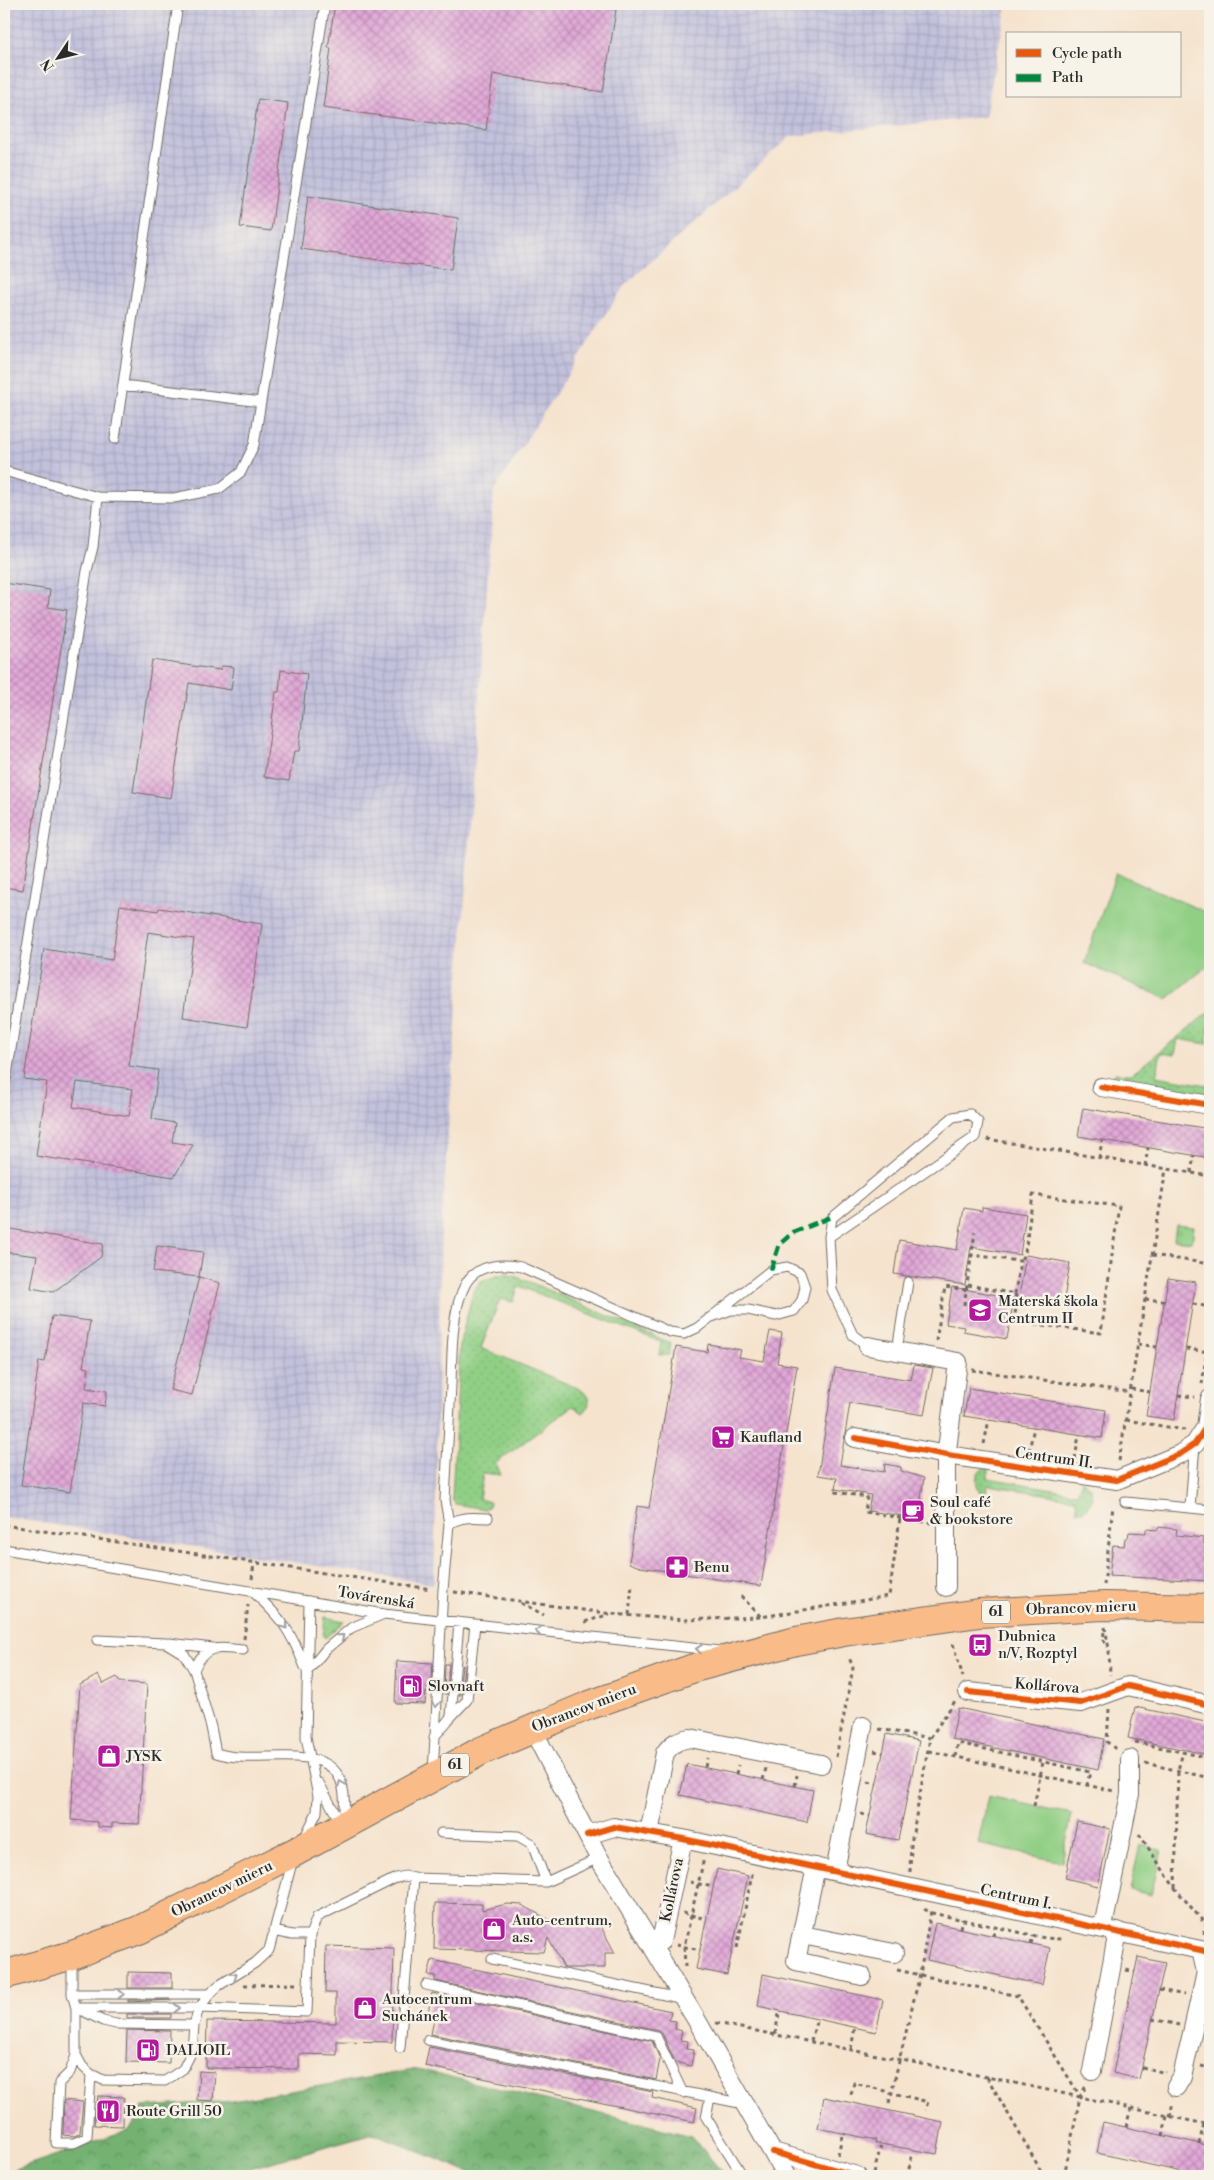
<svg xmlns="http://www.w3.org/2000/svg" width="1214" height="2180" viewBox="0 0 1214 2180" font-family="'Libre Bodoni',serif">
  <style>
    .industrial { fill: url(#industrial-grid) }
    .grass { fill: url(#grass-dots); stroke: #5e7d58 }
    .forest { fill: url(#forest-crowns); stroke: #506e4e }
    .park { fill: url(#park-tufts); stroke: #5e7d58 }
    .garden { fill: #91cf85; stroke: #5e7d58 }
    .building { fill: url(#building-cross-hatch); fill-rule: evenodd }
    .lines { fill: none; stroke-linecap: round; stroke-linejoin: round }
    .service-casing { stroke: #726b64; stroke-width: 11 }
    .minor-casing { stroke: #726b64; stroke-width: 20 }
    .primary-casing { stroke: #726b64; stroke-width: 30 }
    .path { stroke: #726b64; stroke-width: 3; stroke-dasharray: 4 4; stroke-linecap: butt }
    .service { stroke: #fff; stroke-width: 9 }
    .minor { stroke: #fff; stroke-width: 18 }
    .primary { stroke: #f9bc89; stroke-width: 28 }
    .quiet { stroke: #00873e; stroke-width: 5; stroke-dasharray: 10 5; stroke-linecap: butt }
    .cycleway-casing { stroke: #f7f3e8; stroke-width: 9 }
    .cycleway { stroke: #e8590c; stroke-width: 6 }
    .oneway { stroke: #a0a0a0 }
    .labels { text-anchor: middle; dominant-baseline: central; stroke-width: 5; stroke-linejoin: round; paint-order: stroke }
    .shield { fill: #f7f3e8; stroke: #686764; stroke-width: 1 }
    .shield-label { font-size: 14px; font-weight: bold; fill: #2b2b2b }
    .poi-label { font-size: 15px; fill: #2b2b2b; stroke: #f7f3e8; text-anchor: start }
    .street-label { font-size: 15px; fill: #2b2b2b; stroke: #f7f3e8 }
  </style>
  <defs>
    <pattern id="industrial-grid" width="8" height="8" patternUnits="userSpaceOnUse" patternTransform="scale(1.25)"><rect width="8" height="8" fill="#c2c1dc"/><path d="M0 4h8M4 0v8" fill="none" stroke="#a7a6bd"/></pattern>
    <pattern id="grass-dots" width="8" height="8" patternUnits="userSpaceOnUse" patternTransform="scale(1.25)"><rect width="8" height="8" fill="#91cf85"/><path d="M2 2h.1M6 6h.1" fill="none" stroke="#7db273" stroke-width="1.8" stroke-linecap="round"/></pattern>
    <pattern id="forest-crowns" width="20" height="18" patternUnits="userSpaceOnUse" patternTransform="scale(1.25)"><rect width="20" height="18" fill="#74b272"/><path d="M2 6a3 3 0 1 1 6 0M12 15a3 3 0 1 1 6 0" fill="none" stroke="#5f915e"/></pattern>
    <pattern id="park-tufts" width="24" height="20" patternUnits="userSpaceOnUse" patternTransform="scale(1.25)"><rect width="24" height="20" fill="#91cf85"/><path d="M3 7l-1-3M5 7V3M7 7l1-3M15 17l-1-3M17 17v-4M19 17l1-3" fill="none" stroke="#7db273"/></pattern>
    <pattern id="building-cross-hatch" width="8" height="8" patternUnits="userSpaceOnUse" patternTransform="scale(1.25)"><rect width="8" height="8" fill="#e1a8d8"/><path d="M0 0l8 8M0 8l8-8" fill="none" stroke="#b789af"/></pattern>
  </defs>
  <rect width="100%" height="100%" fill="#f7f3e8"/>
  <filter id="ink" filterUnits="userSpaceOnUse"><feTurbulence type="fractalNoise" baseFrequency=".02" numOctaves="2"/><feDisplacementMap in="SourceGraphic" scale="10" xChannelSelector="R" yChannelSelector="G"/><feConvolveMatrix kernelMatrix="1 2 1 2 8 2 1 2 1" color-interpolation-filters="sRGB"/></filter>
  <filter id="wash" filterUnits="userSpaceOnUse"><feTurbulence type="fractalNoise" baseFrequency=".0096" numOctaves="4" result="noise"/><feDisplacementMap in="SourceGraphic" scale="20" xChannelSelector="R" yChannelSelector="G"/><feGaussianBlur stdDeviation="1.12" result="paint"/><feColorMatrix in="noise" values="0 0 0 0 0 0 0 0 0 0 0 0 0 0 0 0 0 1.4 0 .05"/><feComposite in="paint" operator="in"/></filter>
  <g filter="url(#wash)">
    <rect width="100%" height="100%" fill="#f5e3cd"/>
    <!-- industrial -->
    <path class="industrial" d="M 4,4 L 1007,4 L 985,117 L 791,136 L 624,286 L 494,491 L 441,1230 L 434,1584 L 4,1517 Z"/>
    <!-- grass -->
    <path class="grass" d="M 1210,1011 L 1207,1044 L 1178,1039 L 1175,1055 L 1161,1053 L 1156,1076 L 1207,1085 L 1210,1089 L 1209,1095 L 1203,1097 L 1112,1081 L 1111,1078 L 1115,1073 L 1132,1074 Z
      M 504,1274 L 514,1276 L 532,1283 L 671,1343 L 669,1355 L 659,1355 L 661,1342 L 521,1287 L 518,1288 L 513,1302 L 500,1299 L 481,1348 L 580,1389 C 589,1395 593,1405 583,1413 L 573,1406 L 496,1463 L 501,1475 L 483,1473 L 479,1499 L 490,1502 L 489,1506 L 485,1509 L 455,1504 L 452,1499 L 460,1342 L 474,1289 L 483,1280 Z
      M 988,1465 L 988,1478 L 1077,1493 L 1082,1480 L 1091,1488 L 1092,1500 L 1085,1510 L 1077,1512 L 1076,1499 L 988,1485 L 984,1497 C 973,1485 973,1473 988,1465 Z
      M 325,1617 L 344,1621 L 325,1638 L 323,1636 Z"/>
    <!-- forest -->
    <path class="forest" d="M 418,2069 L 692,2136 L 725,2176 L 479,2176 L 373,2133 L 223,2176 L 4,2176 L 4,2173 L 130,2130 L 143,2107 L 233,2101 Z"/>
    <!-- park -->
    <path class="park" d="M 1176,1225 L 1194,1227 L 1192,1242 L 1174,1240 Z"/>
    <!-- garden -->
    <path class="garden" d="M 1116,873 L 1210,914 L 1210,964 L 1167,999 L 1084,963 Z
      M 988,1796 L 1072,1814 L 1062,1862 L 978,1844 Z
      M 1140,1845 L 1162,1850 L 1151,1895 L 1130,1890 Z"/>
    <g id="blocks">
      <!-- building -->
      <path class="building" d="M 335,4 L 579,4 L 616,10 L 603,92 L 493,74 L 486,130 L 323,108 L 331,48 L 328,48 Z
        M 258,99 L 288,103 L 271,231 L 240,227 Z
        M 308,196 L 458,218 L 451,270 L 301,249 Z
        M 4,583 L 50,590 L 48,607 L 67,610 L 23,890 L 4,887 Z
        M 152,660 L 220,670 L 222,666 L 234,667 L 231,690 L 189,683 L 171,798 L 133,792 Z
        M 281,670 L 307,674 L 299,751 L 294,751 L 289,781 L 264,777 L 276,692 L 279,692 Z
        M 120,905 L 158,911 L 159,908 L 262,924 L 247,1027 L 183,1017 L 194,939 L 148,932 L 129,1066 L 158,1070 L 152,1119 L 175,1123 L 172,1142 L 193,1145 L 174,1177 L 36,1156 L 47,1082 L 24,1079 L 44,949 L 112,960 ZM 77,1082 L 133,1089 L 129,1116 L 73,1107 Z
        M 1083,1108 L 1210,1129 L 1210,1158 L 1078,1136 Z
        M 982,1207 L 1026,1214 L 1020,1255 L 971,1247 L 965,1285 L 894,1274 L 899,1240 L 957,1250 L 964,1208 L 982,1211 Z
        M 4,1228 L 103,1244 L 101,1257 L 53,1292 L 31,1288 L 37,1256 L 4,1252 Z
        M 157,1246 L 203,1252 L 199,1277 L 153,1272 Z
        M 1026,1255 L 1070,1263 L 1063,1305 L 1019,1297 Z
        M 199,1277 L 220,1283 L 192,1395 L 170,1390 Z
        M 1168,1278 L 1196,1282 L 1174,1420 L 1146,1416 Z
        M 952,1287 L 1014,1298 L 1007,1339 L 963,1331 L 964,1327 L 946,1324 Z
        M 52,1316 L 90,1321 L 83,1367 L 89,1368 L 86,1388 L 107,1391 L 105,1406 L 83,1403 L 70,1492 L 21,1485 L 39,1361 L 45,1362 Z
        M 770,1331 L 782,1333 L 777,1363 L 797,1366 L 761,1586 L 640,1567 L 629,1563 L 637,1506 L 649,1508 L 676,1347 L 707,1352 L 708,1344 L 741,1350 L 739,1357 L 764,1361 Z
        M 914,1365 L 933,1368 L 924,1415 L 850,1403 L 840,1465 L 884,1472 L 885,1464 L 901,1467 L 901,1471 L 924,1478 L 918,1518 L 868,1511 L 871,1495 L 835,1489 L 837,1478 L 818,1475 L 835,1368 L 911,1380 Z
        M 969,1388 L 1106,1410 L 1102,1438 L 964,1416 Z
        M 1158,1527 L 1177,1529 L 1176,1535 L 1204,1538 L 1204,1544 L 1207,1544 L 1206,1553 L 1210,1553 L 1210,1581 L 1109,1576 L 1113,1545 L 1124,1546 L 1125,1538 L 1128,1538 L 1129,1532 L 1146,1533 L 1146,1529 L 1158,1530 Z
        M 397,1661 L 433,1663 L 431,1693 L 426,1692 L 425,1704 L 395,1703 Z
        M 445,1664 L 449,1664 L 447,1694 L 444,1694 Z
        M 462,1665 L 464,1666 L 461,1695 L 459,1695 Z
        M 98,1675 L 103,1684 L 117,1677 L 120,1682 L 147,1684 L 139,1824 L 112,1823 L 112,1828 L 98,1827 L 98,1822 L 71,1820 L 80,1685 Z
        M 1135,1707 L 1210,1723 L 1210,1755 L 1128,1738 Z
        M 958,1708 L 1104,1739 L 1098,1770 L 952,1739 Z
        M 887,1734 L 919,1741 L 898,1840 L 866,1834 Z
        M 687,1764 L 813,1790 L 807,1822 L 680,1795 Z
        M 1077,1822 L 1110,1829 L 1098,1886 L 1065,1878 Z
        M 717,1869 L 748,1876 L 727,1975 L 696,1969 Z
        M 435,1903 L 482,1904 L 482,1910 L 507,1904 L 522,1905 L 555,1923 L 559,1920 L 598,1921 L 615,1953 L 605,1953 L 605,1968 L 564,1968 L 548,1938 L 544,1952 L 434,1949 Z
        M 935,1923 L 1050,1948 L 1042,1985 L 927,1960 Z
        M 326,1946 L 394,1948 L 392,2042 L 337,2041 L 337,2055 L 299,2054 L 299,2069 L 206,2068 L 207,2021 L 336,2023 L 336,1993 L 325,1993 Z
        M 1138,1957 L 1165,1963 L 1139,2079 L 1113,2073 Z
        M 432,1960 L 671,2011 L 669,2020 L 676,2021 L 675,2029 L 682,2031 L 680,2040 L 688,2041 L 687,2049 L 694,2050 L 691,2066 L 675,2062 L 662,2033 L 658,2030 L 435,1981 L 435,1976 L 428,1975 Z
        M 128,1972 L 172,1973 L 172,1988 L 128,1988 Z
        M 763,1974 L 883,2000 L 876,2032 L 758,2006 Z
        M 432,1993 L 652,2041 L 660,2059 L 656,2080 L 431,2034 L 435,2015 L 428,2013 Z
        M 128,2000 L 171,2000 L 128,2002 Z
        M 127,2014 L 171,2014 L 171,2018 L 127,2018 Z
        M 127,2030 L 170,2031 L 169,2063 L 126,2062 Z
        M 429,2047 L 653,2092 L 652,2098 L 697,2108 L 694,2122 L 425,2066 Z
        M 199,2071 L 215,2072 L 213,2101 L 197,2100 Z
        M 98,2096 L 124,2097 L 123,2126 L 94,2125 Z
        M 824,2097 L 943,2122 L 937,2154 L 875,2143 L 876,2140 L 818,2128 Z
        M 64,2100 L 83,2102 L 80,2133 L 75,2136 L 63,2135 Z
        M 1103,2122 L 1210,2146 L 1210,2176 L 1200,2176 L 1097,2153 Z"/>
    </g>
  </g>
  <g filter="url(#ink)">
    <use href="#blocks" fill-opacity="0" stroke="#726b64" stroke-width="1"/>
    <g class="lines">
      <!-- service casing -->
      <g class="service-casing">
        <path id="service" d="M 123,385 L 261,402
          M 115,439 L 178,4
          M 4,471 L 98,497 L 174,498 L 219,489 L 241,472 L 254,445 L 325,4
          M 4,1093 L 87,571 L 93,547 L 98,497
          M 829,1237 L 832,1218 L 953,1117 L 970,1114 L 978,1122 L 975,1137 L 829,1237 L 832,1290 L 853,1335 L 868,1346
          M 897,1350 L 908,1282
          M 1195,1444 L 1190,1508 L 1210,1510
          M 1125,1502 L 1190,1508
          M 449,1524 C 461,1516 473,1517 488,1518
          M 4,1549 L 384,1614 L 720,1651
          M 252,1591 C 281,1618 290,1629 305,1667
          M 97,1640 L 166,1643 L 184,1654 L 194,1670 L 211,1727 L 216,1753 C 224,1755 231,1757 239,1757 C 289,1760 355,1740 343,1819
          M 169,1643 L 213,1648
          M 194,1670 C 205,1643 218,1648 243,1650
          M 307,1672 L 326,1649 L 351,1628 L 384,1614
          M 451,1717 L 467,1700 L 475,1624
          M 434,1737 L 451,1717 L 459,1623
          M 433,1773 L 443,1590 L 449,1524 L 445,1500 C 447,1461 449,1423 451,1385 C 452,1355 451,1310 466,1283 C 477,1264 503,1263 521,1267 L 670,1332 L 684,1334 L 697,1328 L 771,1270 L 787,1267 L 800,1273 L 805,1287 L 802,1300 L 794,1311 L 776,1316 L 748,1310 L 731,1310 L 709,1318
          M 319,1783 L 341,1824
          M 441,1833 L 518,1836 L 532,1844 L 546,1882
          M 305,1837 L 317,1812 L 318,1796 L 306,1737 L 309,1601
          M 414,1878 L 546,1882 L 599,1858
          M 273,1931 L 292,1935 L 310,1935 L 317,1917 L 396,1878 L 405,1876 L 414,1878 L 400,2048
          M 72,1958 L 72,1994 L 76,2008 L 76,2055 L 82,2066 L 91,2074 L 103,2080 L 165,2081 L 183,2069 L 192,2051 L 194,2025 L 199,2008 L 210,1994 L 218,1986 L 255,1963 L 269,1950 L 293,1859
          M 492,1959 L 684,1999
          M 426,1985 L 656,2036 L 683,2093
          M 72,1994 L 210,1994
          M 76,2008 L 199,2008 L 307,2012 L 310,1935
          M 79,2009 L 103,2021 L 116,2024 L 194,2025
          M 428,2040 L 744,2104
          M 76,2055 L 70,2072 L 59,2083 L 56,2143 L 74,2143 L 87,2137 L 91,2074
          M 710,2098 L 706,2117 L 743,2176"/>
      </g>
      <!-- minor casing -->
      <g class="minor-casing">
        <path id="minor" d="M 1101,1087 L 1210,1105
          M 868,1346 L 958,1362 L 946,1458 L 946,1587
          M 855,1438 L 947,1455 L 1117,1480 L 1180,1454 L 1195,1444 L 1206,1427 L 1210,1399
          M 968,1692 L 1081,1703 L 1128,1686 L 1210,1705
          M 532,1728 L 599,1858 L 696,2019 L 786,2176
          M 649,1833 L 665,1753 C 672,1743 678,1740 690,1738 L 821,1764
          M 587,1835 L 614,1827 L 683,1839 L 1210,1952
          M 816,1867 L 796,1961 L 862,1976
          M 835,1871 L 863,1726
          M 1103,1927 L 1130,1794 L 1130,1759
          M 802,1935 L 894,1953
          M 661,1941 L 683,1839
          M 1092,2071 L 1118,1931
          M 1176,2087 L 1182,2077 L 1206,1972 L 1201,1950
          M 773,2152 L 857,2176"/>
      </g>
      <!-- primary casing -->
      <g class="primary-casing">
        <path id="primary" d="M 4,1975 L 72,1955 L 139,1930 L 295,1852 L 481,1751 L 587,1706 L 694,1668 L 796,1641 L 844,1632 L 979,1613 L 1104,1606 L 1210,1608"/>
      </g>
      <!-- path -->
      <path class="path" d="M 987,1139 L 1210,1176
        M 1099,1158 L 1102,1141
        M 1145,1166 L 1148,1148
        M 1191,1173 L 1194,1155
        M 1152,1255 L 1210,1264
        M 968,1285 L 1015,1294 L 1020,1261 L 972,1255
        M 1015,1294 L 1017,1301 L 1014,1321 L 1101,1333 L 1119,1206 L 1033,1195 L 1025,1253 L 1020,1261
        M 1145,1299 L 1164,1301
        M 1193,1304 L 1210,1307
        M 964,1305 L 975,1232
        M 936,1341 L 945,1287 L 967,1290
        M 1138,1344 L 1157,1347
        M 1186,1349 L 1210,1352
        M 972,1370 L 1130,1392
        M 1202,1384 L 1210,1331
        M 1131,1389 L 1150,1392
        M 1178,1395 L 1195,1397
        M 1126,1420 L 1185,1430
        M 984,1444 L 989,1420
        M 1029,1451 L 1034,1427
        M 1075,1459 L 1079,1435
        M 1119,1461 L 1166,1169
        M 835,1492 L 867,1497 L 865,1512 L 931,1523
        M 4,1525 L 431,1589
        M 252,1579 L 254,1563
        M 1104,1585 L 1113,1506
        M 454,1592 L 612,1614 L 684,1620 L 761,1617 L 889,1596 L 900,1518
        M 741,1596 L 761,1617
        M 521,1603 L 544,1615
        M 629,1615 L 632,1584
        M 585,1622 L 610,1614
        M 1105,1627 L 1109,1649 L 1110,1675
        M 1104,1632 L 1103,1640 L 1108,1647
        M 244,1639 L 248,1605
        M 953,1644 L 963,1677
        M 1109,1709 L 1107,1742 L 1117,1750
        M 879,1729 L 930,1738
        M 1135,1742 L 1210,1758
        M 874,1751 L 883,1753
        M 929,1751 L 1114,1791
        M 836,1757 L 853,1668 L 849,1657
        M 955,1757 L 958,1743 L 1090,1772 L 1087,1785
        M 1145,1763 L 1210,1778
        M 705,1767 L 707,1758
        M 736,1774 L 738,1765
        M 763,1780 L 766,1768
        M 868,1782 L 877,1784
        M 795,1786 L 797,1775
        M 1034,1806 L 1043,1762
        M 861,1814 L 870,1816
        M 1139,1834 L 1175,1888 L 1206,1925
        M 910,1872 L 911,1844 L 930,1738 L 955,1701
        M 690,1882 L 713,1887
        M 1175,1888 L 1178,1770 L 1183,1752
        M 924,1909 L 932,1913 L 1045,1938 L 1061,1939
        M 683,1913 L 706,1919
        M 960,1928 L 962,1919
        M 1204,1934 L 1210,1906
        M 993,1936 L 995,1927
        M 1031,1944 L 1033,1935
        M 676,1945 L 700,1950
        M 737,1948 L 753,1870
        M 685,1967 L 684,1947 L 704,1858
        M 897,1970 L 1018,1996 L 1080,2096
        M 1126,1970 L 1135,1972
        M 244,1985 L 298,1984
        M 1159,1990 L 1185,1995
        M 1152,2019 L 1179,2025
        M 716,2023 L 987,2077 L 1210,2125
        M 775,2034 L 779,2014
        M 811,2041 L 816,2022
        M 851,2049 L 855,2027
        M 1201,2066 L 1210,2068
        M 1142,2067 L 1166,2073
        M 987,2077 L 1044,2176
        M 851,2094 L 854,2083 L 928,2102 L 925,2110
        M 889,2103 L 920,1974 L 931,1911
        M 1170,2117 L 1173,2102
        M 1126,2127 L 1131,2108
        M 1163,2136 L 1167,2116
        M 1199,2144 L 1204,2124
        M 838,2155 L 842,2136
        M 874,2173 L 881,2145
        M 907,2176 L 913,2152
        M 1064,2176 L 1080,2097 L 1086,2086"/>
      <!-- service -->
      <use href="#service" class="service"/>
      <!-- minor -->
      <use href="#minor" class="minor"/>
      <!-- primary -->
      <use href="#primary" class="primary"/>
      <!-- quiet -->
      <path class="quiet" d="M 771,1270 L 779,1245 L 794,1232 L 834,1216"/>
      <!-- cycleway casing -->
      <g class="cycleway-casing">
        <path id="cycleway" d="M 1101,1087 L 1210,1105
          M 855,1438 L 947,1455 L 1117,1480 L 1180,1454 L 1195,1444 L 1206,1427 L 1210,1399
          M 968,1692 L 1081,1703 L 1128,1686 L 1210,1705
          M 587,1835 L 614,1827 L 683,1839 L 1210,1952
          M 773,2152 L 857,2176"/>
      </g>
      <!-- cycleway -->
      <use href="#cycleway" class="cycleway"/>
    </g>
    <!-- one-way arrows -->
    <defs><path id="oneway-chevron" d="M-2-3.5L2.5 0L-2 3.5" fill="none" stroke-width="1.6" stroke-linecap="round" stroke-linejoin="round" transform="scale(1.25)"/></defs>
    <g class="oneway">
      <use href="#oneway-chevron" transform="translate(285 1626) rotate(55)"/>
      <use href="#oneway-chevron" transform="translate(538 1631) rotate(-174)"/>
      <use href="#oneway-chevron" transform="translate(341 1637) rotate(-39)"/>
      <use href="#oneway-chevron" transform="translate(699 1649) rotate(-174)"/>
      <use href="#oneway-chevron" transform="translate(436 1704) rotate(94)"/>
      <use href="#oneway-chevron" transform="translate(341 1784) rotate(-112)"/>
      <use href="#oneway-chevron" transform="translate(234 1976) rotate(-33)"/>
      <use href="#oneway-chevron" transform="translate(121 1994)"/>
      <use href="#oneway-chevron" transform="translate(177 2008)"/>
    </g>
  </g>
  <!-- icons -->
  <defs>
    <g id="school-square" transform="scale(1.25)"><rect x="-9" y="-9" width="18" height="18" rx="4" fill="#b5179e" stroke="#f7f3e8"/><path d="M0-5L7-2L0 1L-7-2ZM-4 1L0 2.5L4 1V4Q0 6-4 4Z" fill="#fff"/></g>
    <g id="supermarket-square" transform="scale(1.25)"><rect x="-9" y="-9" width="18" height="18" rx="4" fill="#b5179e" stroke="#f7f3e8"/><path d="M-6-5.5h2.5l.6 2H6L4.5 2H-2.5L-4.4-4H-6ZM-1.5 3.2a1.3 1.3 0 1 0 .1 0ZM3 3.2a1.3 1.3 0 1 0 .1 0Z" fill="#fff"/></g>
    <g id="cafe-square" transform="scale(1.25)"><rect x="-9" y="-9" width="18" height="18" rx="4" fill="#b5179e" stroke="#f7f3e8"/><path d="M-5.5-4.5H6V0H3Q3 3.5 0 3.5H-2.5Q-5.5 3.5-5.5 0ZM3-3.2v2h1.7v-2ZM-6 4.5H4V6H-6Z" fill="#fff"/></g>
    <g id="pharmacy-square" transform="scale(1.25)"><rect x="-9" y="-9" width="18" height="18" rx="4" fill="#b5179e" stroke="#f7f3e8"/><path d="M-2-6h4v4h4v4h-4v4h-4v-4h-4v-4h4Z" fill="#fff"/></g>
    <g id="bus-square" transform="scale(1.25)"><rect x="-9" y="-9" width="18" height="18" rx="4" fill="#b5179e" stroke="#f7f3e8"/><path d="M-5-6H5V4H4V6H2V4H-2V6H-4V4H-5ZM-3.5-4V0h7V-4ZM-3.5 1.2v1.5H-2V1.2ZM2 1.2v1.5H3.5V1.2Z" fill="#fff"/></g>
    <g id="fuel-square" transform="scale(1.25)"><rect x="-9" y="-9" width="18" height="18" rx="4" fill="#b5179e" stroke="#f7f3e8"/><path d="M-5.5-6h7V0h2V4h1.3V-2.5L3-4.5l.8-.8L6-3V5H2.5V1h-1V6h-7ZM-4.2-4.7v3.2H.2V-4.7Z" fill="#fff"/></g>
    <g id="shop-square" transform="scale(1.25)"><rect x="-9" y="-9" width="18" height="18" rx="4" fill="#b5179e" stroke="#f7f3e8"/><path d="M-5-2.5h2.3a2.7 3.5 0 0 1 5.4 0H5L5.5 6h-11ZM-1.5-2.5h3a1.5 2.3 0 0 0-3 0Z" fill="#fff"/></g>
    <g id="restaurant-square" transform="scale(1.25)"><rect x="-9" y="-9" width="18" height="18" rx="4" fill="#b5179e" stroke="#f7f3e8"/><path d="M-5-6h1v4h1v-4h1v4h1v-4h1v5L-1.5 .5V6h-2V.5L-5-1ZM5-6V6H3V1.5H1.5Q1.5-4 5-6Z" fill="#fff"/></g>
  </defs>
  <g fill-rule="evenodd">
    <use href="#school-square" x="980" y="1310"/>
    <use href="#supermarket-square" x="723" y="1437"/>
    <use href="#cafe-square" x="913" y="1511"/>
    <use href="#pharmacy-square" x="677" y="1567"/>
    <use href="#bus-square" x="980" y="1645"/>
    <use href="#fuel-square" x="411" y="1686"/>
    <use href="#shop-square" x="109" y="1756"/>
    <use href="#shop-square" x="494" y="1929"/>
    <use href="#shop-square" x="365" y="2008"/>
    <use href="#fuel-square" x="148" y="2050"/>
    <use href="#restaurant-square" x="108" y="2111"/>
  </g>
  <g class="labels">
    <!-- shield labels -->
    <g class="shield">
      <rect x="982" y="1600.5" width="28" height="23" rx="4"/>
      <rect x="441" y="1753.5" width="28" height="23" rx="4"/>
    </g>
    <g class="shield-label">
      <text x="996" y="1612">61</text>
      <text x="455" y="1765">61</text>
    </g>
    <!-- poi labels -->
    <g class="poi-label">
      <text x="998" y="1301">Materská škola<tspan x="998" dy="17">Centrum II</tspan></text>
      <text x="740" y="1437">Kaufland</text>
      <text x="930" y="1502">Soul café<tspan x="930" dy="17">&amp; bookstore</tspan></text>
      <text x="694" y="1567">Benu</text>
      <text x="998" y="1636">Dubnica<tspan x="998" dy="17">n/V, Rozptyl</tspan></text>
      <text x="428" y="1686">Slovnaft</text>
      <text x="126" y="1756">JYSK</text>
      <text x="512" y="1920">Auto-centrum,<tspan x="512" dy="17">a.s.</tspan></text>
      <text x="382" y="1999">Autocentrum<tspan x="382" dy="17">Suchánek</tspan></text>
      <text x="166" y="2050">DALIOIL</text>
      <text x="126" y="2111">Route Grill 50</text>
    </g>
    <!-- street labels -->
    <g class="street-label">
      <text transform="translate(1054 1458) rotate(8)">Centrum II.</text>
      <text transform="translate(376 1598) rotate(9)">Továrenská</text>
      <text transform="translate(1081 1608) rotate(-2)">Obrancov mieru</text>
      <text transform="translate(1047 1686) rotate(4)">Kollárova</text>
      <text transform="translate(584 1708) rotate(-21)">Obrancov mieru</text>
      <text transform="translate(222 1889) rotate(-26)">Obrancov mieru</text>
      <text transform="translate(672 1890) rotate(-78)">Kollárova</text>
      <text transform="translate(1016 1897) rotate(12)">Centrum I.</text>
    </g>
  </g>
  <!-- margin -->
  <rect width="1214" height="2180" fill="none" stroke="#f7f3e8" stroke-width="20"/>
  <!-- legend -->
  <rect x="1006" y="32" width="175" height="65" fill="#f7f3e8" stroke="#a5a39c"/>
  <rect x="1016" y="49" width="25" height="8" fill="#e8590c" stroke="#a5a39c"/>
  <text x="1052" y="58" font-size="15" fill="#2b2b2b">Cycle path</text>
  <rect x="1016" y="74" width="25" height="8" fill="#00873e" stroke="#a5a39c"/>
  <text x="1052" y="82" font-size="15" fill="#2b2b2b">Path</text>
  <!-- north arrow -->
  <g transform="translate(58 58) rotate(235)" stroke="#f7f3e8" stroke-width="4" paint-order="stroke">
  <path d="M0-4L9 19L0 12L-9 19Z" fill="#2b2b2b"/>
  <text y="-8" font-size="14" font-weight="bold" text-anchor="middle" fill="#2b2b2b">N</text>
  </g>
</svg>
